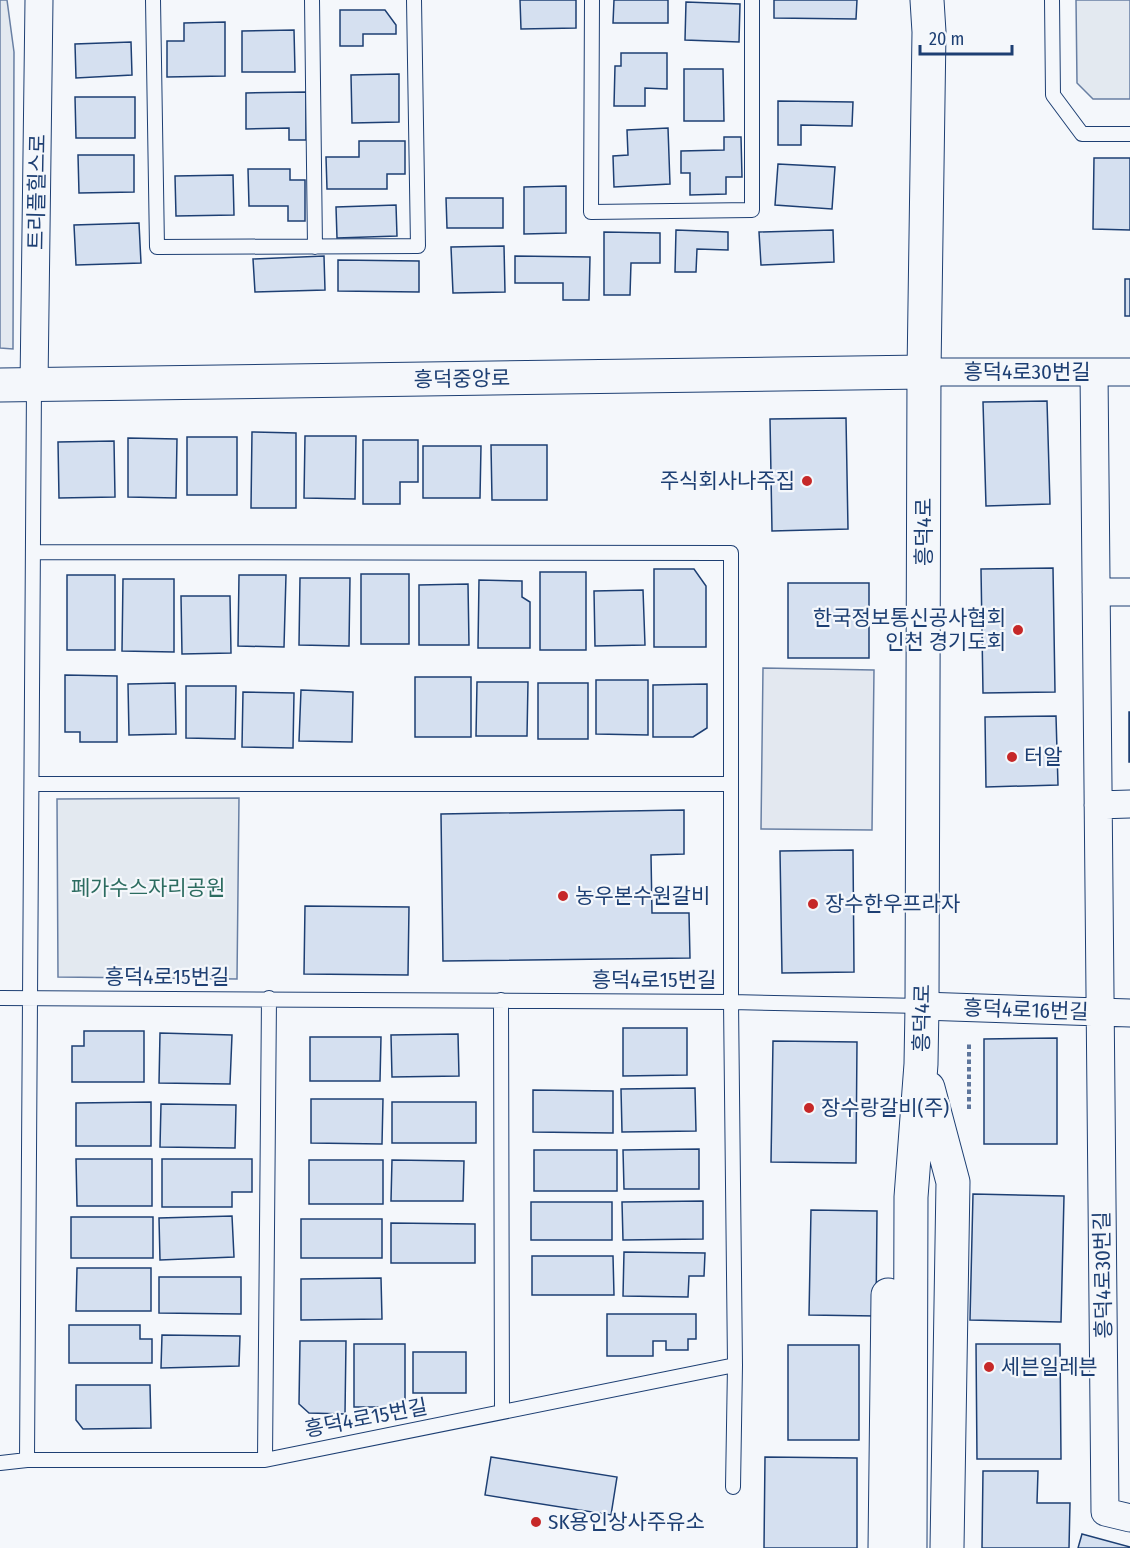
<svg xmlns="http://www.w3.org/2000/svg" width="1130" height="1548" viewBox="0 0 1130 1548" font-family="'Fira Sans Condensed','Noto Sans KR',sans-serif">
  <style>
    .green { fill: #e3e9f0; stroke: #687fa3; stroke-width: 1.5 }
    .parking { fill: #e3e8f0; stroke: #687fa3; stroke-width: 1.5 }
    .building { fill: #d5e0f0; stroke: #1d3f73; stroke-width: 1.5 }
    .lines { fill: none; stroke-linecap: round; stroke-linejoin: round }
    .service-casing { stroke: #1d3f73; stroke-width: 16 }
    .minor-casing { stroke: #1d3f73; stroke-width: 29 }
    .tertiary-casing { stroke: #1d3f73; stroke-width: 35 }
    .path { stroke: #5e769c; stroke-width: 4; stroke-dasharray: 4.5 3; stroke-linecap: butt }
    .service { stroke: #f4f7fb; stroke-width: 14 }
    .minor { stroke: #f4f7fb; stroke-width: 27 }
    .tertiary { stroke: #f4f7fb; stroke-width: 33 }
    .poi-dot { fill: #c62828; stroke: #f4f7fb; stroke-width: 2 }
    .labels { text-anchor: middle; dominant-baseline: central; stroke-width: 4.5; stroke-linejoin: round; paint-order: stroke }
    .street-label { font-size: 21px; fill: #1d3f73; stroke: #f4f7fb }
    .poi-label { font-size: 21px; fill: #1d3f73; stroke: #f4f7fb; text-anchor: start }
    .park-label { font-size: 21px; fill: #2c6c60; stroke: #f4f7fb }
  </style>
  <rect width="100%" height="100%" fill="#f4f7fb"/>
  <!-- green -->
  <path class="green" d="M 0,0 L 7,0 L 14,52 L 13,349 L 0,348 Z
    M 1076,0 L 1130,0 L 1130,99 L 1093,99 L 1077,83 Z
    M 239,798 L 237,979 L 58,977 L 57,799 Z"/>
  <!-- parking -->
  <path class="parking" d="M 763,668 L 874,670 L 872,830 L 761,829 Z"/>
  <!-- building -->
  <path class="building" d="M 520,0 L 576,0 L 576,28 L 521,29 Z
    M 614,0 L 668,0 L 668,23 L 613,23 Z
    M 774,0 L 857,0 L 856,19 L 774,18 Z
    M 686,2 L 740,4 L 739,42 L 685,40 Z
    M 340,10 L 385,10 L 396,25 L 396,34 L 363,34 L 363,46 L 340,46 Z
    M 225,22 L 225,76 L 167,77 L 167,41 L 184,41 L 184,23 Z
    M 294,30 L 295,72 L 242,72 L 242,31 Z
    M 131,42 L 132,75 L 76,78 L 75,44 Z
    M 621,53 L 667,53 L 667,89 L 645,88 L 645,106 L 614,106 L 615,66 L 621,66 Z
    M 684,69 L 723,69 L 724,121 L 684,121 Z
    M 399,74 L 399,122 L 352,123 L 351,75 Z
    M 306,92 L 306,140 L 289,140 L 289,128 L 246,129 L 246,93 Z
    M 75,97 L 135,97 L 135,138 L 76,138 Z
    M 778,101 L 853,102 L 852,126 L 801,125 L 801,145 L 778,145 Z
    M 668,128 L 670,184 L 614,187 L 613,156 L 628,155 L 627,130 Z
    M 724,137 L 741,137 L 742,177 L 726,177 L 726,194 L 690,195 L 690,173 L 681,173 L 681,151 L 724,150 Z
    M 359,141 L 405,141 L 405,174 L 387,174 L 387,189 L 327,189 L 326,157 L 359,157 Z
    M 78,155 L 134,155 L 134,192 L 79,193 Z
    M 1094,158 L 1130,158 L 1130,230 L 1093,229 Z
    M 778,164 L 835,167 L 832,209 L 775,205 Z
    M 248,169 L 290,169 L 290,180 L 305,180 L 305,221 L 288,221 L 288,206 L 249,206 Z
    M 233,175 L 234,215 L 176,216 L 175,176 Z
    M 566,186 L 566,233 L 524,234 L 524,187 Z
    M 446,198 L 503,198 L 503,228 L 447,228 Z
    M 396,205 L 397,236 L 337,238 L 336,207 Z
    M 139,223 L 141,263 L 76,265 L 74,225 Z
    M 676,230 L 728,232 L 728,250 L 697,249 L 696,272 L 675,272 Z
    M 833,230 L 834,262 L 761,265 L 759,232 Z
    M 604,232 L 660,233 L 660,263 L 631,263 L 630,295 L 604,295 Z
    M 504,246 L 505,292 L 453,293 L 451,247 Z
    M 324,256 L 325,290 L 255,292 L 253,259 Z
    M 515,256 L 590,257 L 589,300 L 563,300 L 563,283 L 515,283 Z
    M 338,260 L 419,261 L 419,292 L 338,291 Z
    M 1125,279 L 1130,279 L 1130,316 L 1125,316 Z
    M 1047,401 L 1050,504 L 986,506 L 983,402 Z
    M 846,418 L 848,529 L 772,531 L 770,419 Z
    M 252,432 L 296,433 L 296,508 L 251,508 Z
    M 305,436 L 356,436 L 355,499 L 304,498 Z
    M 187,437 L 237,437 L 237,495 L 187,495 Z
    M 128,438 L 177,439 L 176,498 L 128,497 Z
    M 363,440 L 418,440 L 418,482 L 400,482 L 400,504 L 363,504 Z
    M 114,441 L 115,497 L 59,498 L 58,442 Z
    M 491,445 L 547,445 L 547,500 L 492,500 Z
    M 423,446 L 481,446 L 480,498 L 423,498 Z
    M 1053,568 L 1055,692 L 983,693 L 981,569 Z
    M 654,569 L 694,569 L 706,586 L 706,647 L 654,647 Z
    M 540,572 L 586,572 L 586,650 L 540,650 Z
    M 361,574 L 409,574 L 409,644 L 361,644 Z
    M 67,575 L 115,575 L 115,650 L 67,650 Z
    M 239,575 L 286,575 L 284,647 L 238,646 Z
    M 300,578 L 350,578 L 349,646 L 299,645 Z
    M 123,579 L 174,579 L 174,652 L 122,651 Z
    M 479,580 L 522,581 L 522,597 L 530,602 L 530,648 L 478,648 Z
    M 788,583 L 869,583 L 869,658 L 788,658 Z
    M 468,584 L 469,645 L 419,645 L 419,585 Z
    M 643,590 L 645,645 L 595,646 L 594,591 Z
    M 181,596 L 230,596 L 231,653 L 182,654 Z
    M 65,675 L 117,676 L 117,742 L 80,742 L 80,732 L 65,732 Z
    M 415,677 L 471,677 L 471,737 L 415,737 Z
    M 596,680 L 648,680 L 648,735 L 596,734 Z
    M 477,682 L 528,682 L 527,736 L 476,736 Z
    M 175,683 L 176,734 L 129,735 L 128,684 Z
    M 538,683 L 588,683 L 588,739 L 538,739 Z
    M 707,684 L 707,728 L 693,737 L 653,737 L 653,685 Z
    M 186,686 L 236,686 L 235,739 L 186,738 Z
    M 301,690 L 353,692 L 352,742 L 299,741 Z
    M 243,692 L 294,693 L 293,748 L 242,747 Z
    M 1129,712 L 1130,712 L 1130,762 L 1129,762 Z
    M 1056,716 L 1058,785 L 986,787 L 985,717 Z
    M 684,810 L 684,854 L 651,855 L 652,913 L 689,913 L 690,958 L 443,961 L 441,814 Z
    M 853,850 L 854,972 L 782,973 L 780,851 Z
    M 305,906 L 409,907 L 408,975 L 304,974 Z
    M 623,1028 L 687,1028 L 687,1075 L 623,1076 Z
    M 84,1031 L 144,1031 L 144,1082 L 72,1082 L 72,1046 L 84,1046 Z
    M 160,1033 L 232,1035 L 230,1084 L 159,1083 Z
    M 458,1034 L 459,1076 L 392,1077 L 391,1035 Z
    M 310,1037 L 381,1037 L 380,1081 L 310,1081 Z
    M 1057,1038 L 1057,1144 L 984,1144 L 984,1039 Z
    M 773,1041 L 857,1042 L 856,1163 L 771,1162 Z
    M 695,1088 L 696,1131 L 622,1132 L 621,1089 Z
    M 533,1090 L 613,1091 L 613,1133 L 533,1132 Z
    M 311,1099 L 383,1099 L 382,1144 L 311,1143 Z
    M 151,1102 L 151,1146 L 76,1146 L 76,1103 Z
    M 392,1102 L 476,1102 L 476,1143 L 392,1143 Z
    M 161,1104 L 236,1105 L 235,1148 L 160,1147 Z
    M 699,1149 L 699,1189 L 624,1189 L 623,1150 Z
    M 534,1150 L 617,1150 L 617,1191 L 534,1191 Z
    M 76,1159 L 152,1159 L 152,1206 L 77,1206 Z
    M 162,1159 L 252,1159 L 252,1192 L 232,1192 L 232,1207 L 162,1207 Z
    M 309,1160 L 383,1160 L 383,1204 L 309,1204 Z
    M 392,1160 L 464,1161 L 463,1201 L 391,1201 Z
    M 973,1194 L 1064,1196 L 1061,1322 L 970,1320 Z
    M 703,1201 L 703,1239 L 623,1240 L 622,1202 Z
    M 531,1202 L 612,1202 L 612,1240 L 531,1240 Z
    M 811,1210 L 877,1211 L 876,1316 L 809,1315 Z
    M 232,1216 L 234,1257 L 160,1260 L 159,1218 Z
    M 71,1217 L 153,1217 L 153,1258 L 71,1258 Z
    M 301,1219 L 382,1219 L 382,1258 L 301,1258 Z
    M 391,1223 L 475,1224 L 475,1263 L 391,1263 Z
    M 624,1252 L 705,1253 L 704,1276 L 689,1276 L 688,1297 L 623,1296 Z
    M 532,1256 L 613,1256 L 614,1295 L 532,1295 Z
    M 77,1268 L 151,1268 L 151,1311 L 76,1311 Z
    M 159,1277 L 241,1277 L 241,1314 L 159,1313 Z
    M 381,1278 L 382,1319 L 301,1320 L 301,1279 Z
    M 607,1314 L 696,1314 L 696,1339 L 688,1339 L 688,1350 L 666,1350 L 666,1341 L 653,1341 L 653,1356 L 607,1356 Z
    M 69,1325 L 140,1325 L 140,1339 L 152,1339 L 152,1363 L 69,1363 Z
    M 162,1335 L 240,1336 L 239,1366 L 161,1368 Z
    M 300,1341 L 346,1341 L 345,1414 L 309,1413 L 299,1404 Z
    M 354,1344 L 405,1344 L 405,1407 L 354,1407 Z
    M 976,1344 L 1060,1344 L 1061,1459 L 977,1459 Z
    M 788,1345 L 859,1345 L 859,1440 L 788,1440 Z
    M 413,1352 L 466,1352 L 466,1393 L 413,1393 Z
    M 76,1385 L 150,1385 L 151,1428 L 83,1429 L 76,1420 Z
    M 491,1457 L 617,1477 L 611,1515 L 485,1495 Z
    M 765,1457 L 857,1458 L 857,1548 L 764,1548 Z
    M 983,1471 L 1038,1471 L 1037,1503 L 1070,1503 L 1069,1548 L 982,1548 Z
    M 1082,1534 L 1130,1547 L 1130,1548 L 1078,1548 Z"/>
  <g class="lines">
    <!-- service casing -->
    <g class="service-casing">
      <path id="service" d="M 153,0 L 157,247 L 418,246 L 414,0
        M 312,0 L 315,247
        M 592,0 L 591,212 L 752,210 L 752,0
        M 1052,0 L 1053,95 L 1082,134 L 1130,134
        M 33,552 L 731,553 L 731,1002 L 735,1365
        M 32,784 L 731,784
        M 0,998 L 731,1002 L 922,1006
        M 501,1000 L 502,1412
        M 27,1460 L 34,385
        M 265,1460 L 269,998
        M 0,1463 L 27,1460 L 265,1460 L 735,1365 L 733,1487"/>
    </g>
    <!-- minor casing -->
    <g class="minor-casing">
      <path id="minor" d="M 924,372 L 1130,372
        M 1094,372 L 1105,1512 L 1130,1518
        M 34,385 L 39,0
        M 1096,592 L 1130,592
        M 1098,805 L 1130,804
        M 922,1006 L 1130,1013"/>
    </g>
    <!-- tertiary casing -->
    <g class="tertiary-casing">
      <path id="tertiary" d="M 0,385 L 924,372
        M 928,1088 L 953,1182 L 947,1548
        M 885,1548 L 888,1295
        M 910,1548 L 911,1197 L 921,1064 L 922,1006 L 924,372 L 929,32 L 927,0"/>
    </g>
    <!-- path -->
    <path class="path" d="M 969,1109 L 969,1044"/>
    <!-- service -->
    <use href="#service" class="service"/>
    <!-- minor -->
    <use href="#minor" class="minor"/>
    <!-- tertiary -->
    <use href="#tertiary" class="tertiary"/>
  </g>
  <!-- markers -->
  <g class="poi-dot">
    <circle cx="807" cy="481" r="6"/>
    <circle cx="1018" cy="630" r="6"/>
    <circle cx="1012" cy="757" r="6"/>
    <circle cx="563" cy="896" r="6"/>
    <circle cx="813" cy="904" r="6"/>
    <circle cx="809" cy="1108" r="6"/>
    <circle cx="989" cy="1367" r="6"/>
    <circle cx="536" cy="1522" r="6"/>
  </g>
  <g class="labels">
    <!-- street labels -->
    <g class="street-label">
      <text transform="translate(37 192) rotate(-89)">트리플힐스로</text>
      <text x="1027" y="372">흥덕4로30번길</text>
      <text transform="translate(462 379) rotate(-1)">흥덕중앙로</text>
      <text transform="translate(924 532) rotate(-90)">흥덕4로</text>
      <text x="167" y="977">흥덕4로15번길</text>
      <text x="654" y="980">흥덕4로15번길</text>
      <text transform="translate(1026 1010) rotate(2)">흥덕4로16번길</text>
      <text transform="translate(922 1018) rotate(-89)">흥덕4로</text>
      <text transform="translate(1103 1275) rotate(-91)">흥덕4로30번길</text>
      <text transform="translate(366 1418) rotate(-11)">흥덕4로15번길</text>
    </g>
    <!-- poi labels -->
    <g class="poi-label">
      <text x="795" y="481" text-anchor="end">주식회사나주집</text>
      <text x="1006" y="618" text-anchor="end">한국정보통신공사협회<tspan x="1006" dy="24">인천 경기도회</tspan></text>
      <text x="1024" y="757">터알</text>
      <text x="575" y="896">농우본수원갈비</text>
      <text x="825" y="904">장수한우프라자</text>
      <text x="821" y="1108">장수랑갈비(주)</text>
      <text x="1001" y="1367">세븐일레븐</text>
      <text x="548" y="1522">SK용인상사주유소</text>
    </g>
    <!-- park labels -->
    <g class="park-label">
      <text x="148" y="888">페가수스자리공원</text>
    </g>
  </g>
  <!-- scale -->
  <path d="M920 45v9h92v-9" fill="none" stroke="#1d3f73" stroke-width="3"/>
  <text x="929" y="45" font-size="18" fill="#1d3f73" stroke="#f4f7fb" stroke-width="4.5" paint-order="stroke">20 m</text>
</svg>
